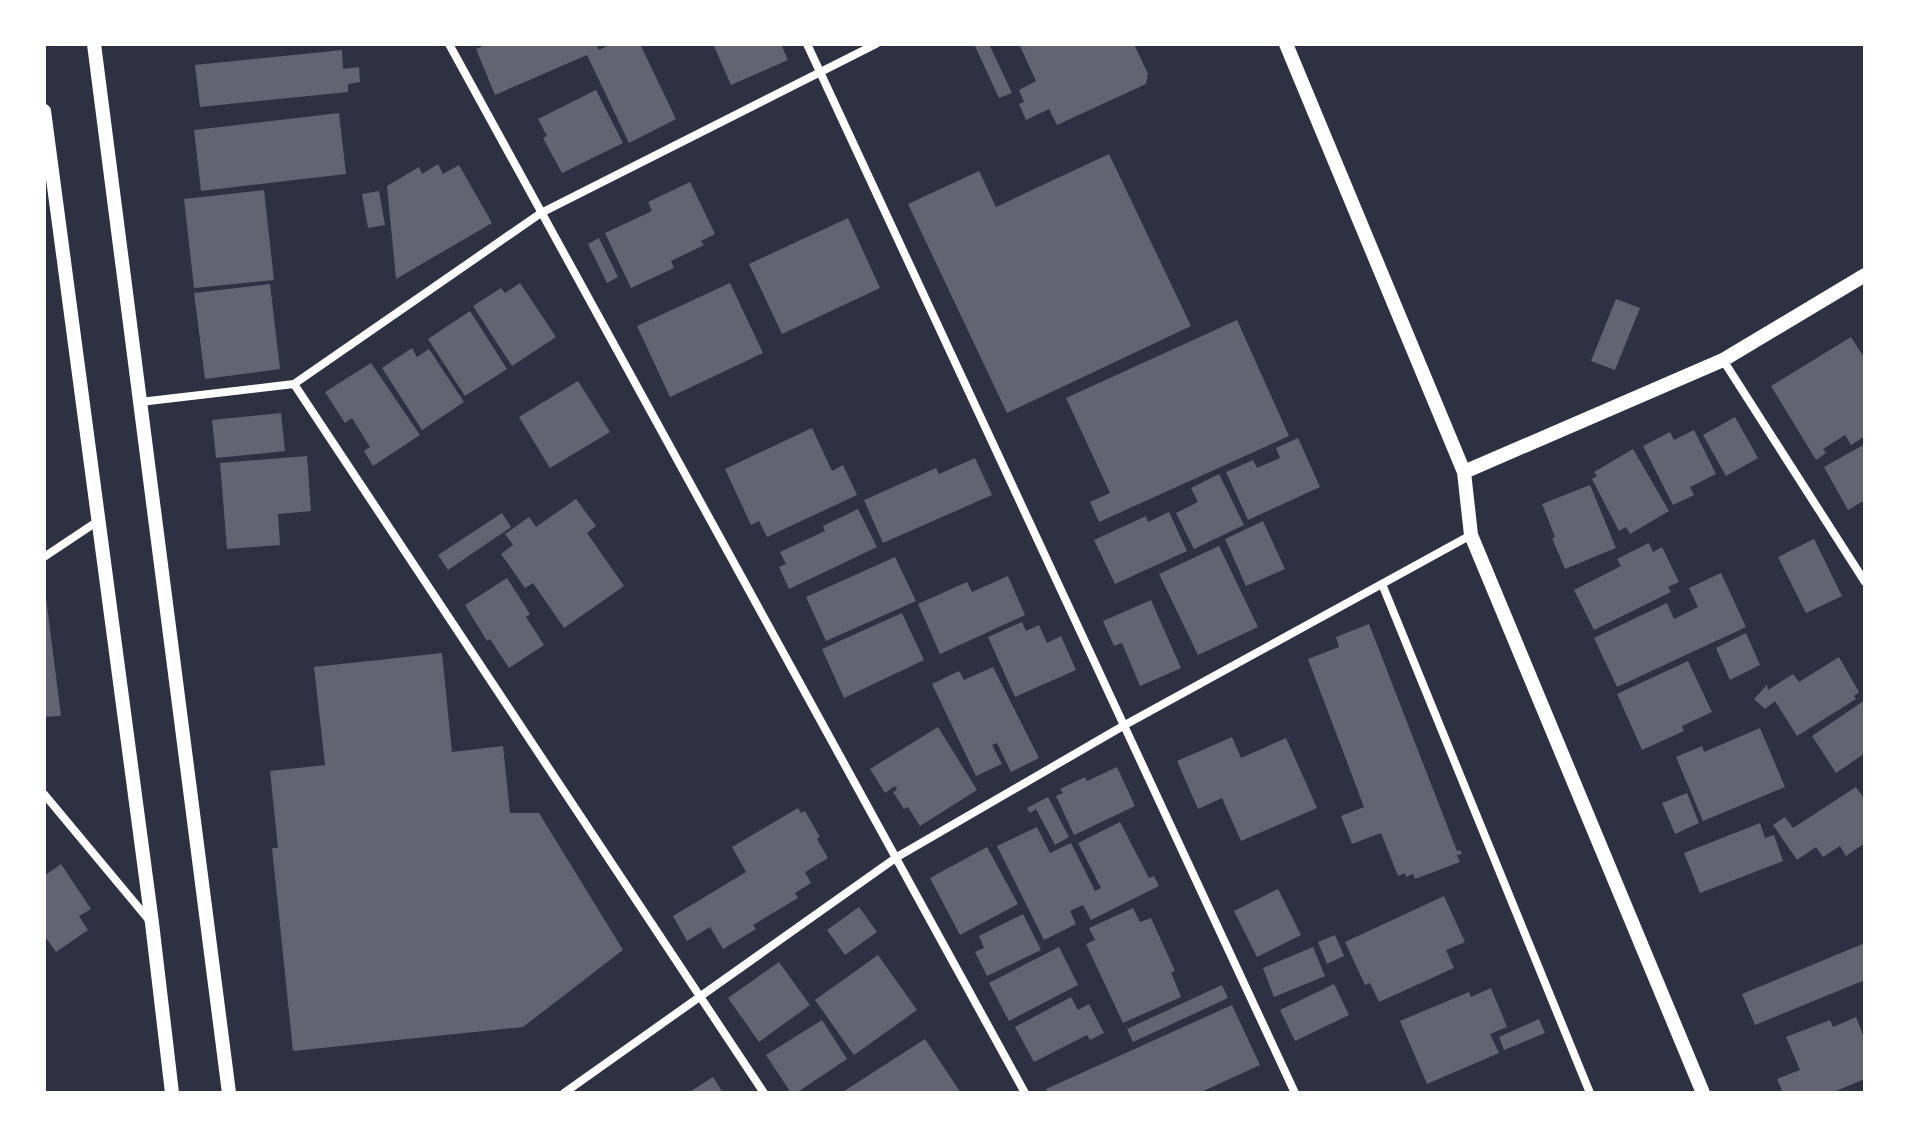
<svg xmlns="http://www.w3.org/2000/svg" width="1909" height="1137" viewBox="0 0 1909 1137" font-family="Merriweather,serif">
  <style>
    .building { fill: #626471 }
    .lines { fill: none; stroke-linecap: round; stroke-linejoin: round }
    .minor { stroke: #fff; stroke-width: 8 }
    .tertiary { stroke: #fff; stroke-width: 14 }
  </style>
  <rect width="100%" height="100%" fill="#2d3142"/>
  <!-- building -->
  <path class="building" d="M 488,44 L 596,44 L 599,50 L 611,44 L 640,44 L 676,119 L 629,143 L 587,55 L 495,95 L 476,49 Z
    M 713,44 L 781,44 L 788,60 L 731,85 Z
    M 974,44 L 989,44 L 1012,93 L 999,98 Z
    M 1019,44 L 1134,44 L 1148,74 L 1146,84 L 1057,125 L 1049,109 L 1026,120 L 1019,104 L 1024,102 L 1019,90 L 1036,81 Z
    M 342,50 L 343,69 L 359,67 L 360,82 L 348,84 L 348,92 L 200,107 L 195,65 Z
    M 596,90 L 623,143 L 562,173 L 543,138 L 547,136 L 538,119 Z
    M 339,113 L 346,174 L 201,191 L 194,130 Z
    M 1109,154 L 1191,326 L 1007,413 L 908,204 L 979,171 L 996,207 Z
    M 438,164 L 443,174 L 459,165 L 492,223 L 396,279 L 387,186 L 419,167 L 422,174 Z
    M 690,182 L 715,234 L 701,241 L 704,245 L 671,261 L 674,268 L 631,288 L 605,233 L 652,211 L 648,202 Z
    M 264,190 L 274,280 L 194,288 L 184,199 Z
    M 379,191 L 385,225 L 368,228 L 362,194 Z
    M 848,218 L 880,288 L 782,334 L 749,264 Z
    M 599,238 L 618,277 L 607,283 L 588,244 Z
    M 520,283 L 556,337 L 512,366 L 473,306 L 501,288 L 505,293 Z
    M 730,283 L 763,353 L 670,397 L 637,326 Z
    M 270,284 L 280,369 L 205,379 L 194,293 Z
    M 1616,299 L 1640,308 L 1615,370 L 1591,361 Z
    M 470,311 L 507,369 L 465,396 L 428,339 Z
    M 1237,320 L 1289,436 L 1099,522 L 1090,502 L 1110,493 L 1066,398 Z
    M 1851,337 L 1865,359 L 1865,436 L 1851,445 L 1845,435 L 1823,449 L 1826,453 L 1816,460 L 1771,386 Z
    M 412,348 L 417,357 L 429,349 L 464,402 L 422,430 L 382,368 Z
    M 371,363 L 420,435 L 373,466 L 364,451 L 370,447 L 352,418 L 345,423 L 325,392 Z
    M 578,381 L 610,432 L 550,468 L 519,417 Z
    M 281,413 L 285,451 L 216,458 L 212,420 Z
    M 1735,417 L 1758,458 L 1726,476 L 1703,435 Z
    M 812,428 L 832,471 L 843,465 L 857,495 L 767,537 L 759,521 L 751,525 L 725,469 Z
    M 1694,430 L 1716,474 L 1690,487 L 1694,495 L 1673,505 L 1643,446 L 1670,432 L 1674,440 Z
    M 1298,438 L 1320,487 L 1248,520 L 1226,472 L 1253,460 L 1257,468 L 1280,458 L 1276,448 Z
    M 1865,444 L 1865,500 L 1848,510 L 1824,467 Z
    M 1633,449 L 1669,511 L 1630,534 L 1626,527 L 1619,531 L 1592,479 L 1597,476 L 1594,472 Z
    M 307,456 L 311,511 L 278,514 L 280,545 L 227,549 L 220,463 Z
    M 975,458 L 992,495 L 883,543 L 864,500 L 936,468 L 939,474 Z
    M 1219,474 L 1244,525 L 1194,549 L 1176,513 L 1198,502 L 1191,488 Z
    M 1590,485 L 1616,548 L 1565,569 L 1552,538 L 1555,537 L 1542,504 Z
    M 576,499 L 596,526 L 587,533 L 624,586 L 564,628 L 533,583 L 525,588 L 501,554 L 513,545 L 505,534 L 529,517 L 536,527 Z
    M 858,509 L 877,547 L 789,589 L 779,567 L 786,564 L 780,552 L 825,531 L 823,526 Z
    M 1169,512 L 1187,551 L 1115,584 L 1094,540 L 1146,516 L 1148,522 Z
    M 502,513 L 511,527 L 448,570 L 438,555 Z
    M 1263,521 L 1285,569 L 1246,586 L 1225,539 Z
    M 1814,539 L 1842,596 L 1806,613 L 1778,557 Z
    M 1649,543 L 1653,552 L 1662,547 L 1679,582 L 1668,587 L 1671,592 L 1594,630 L 1574,590 L 1621,566 L 1617,559 Z
    M 1219,546 L 1258,627 L 1198,655 L 1159,574 Z
    M 895,557 L 916,601 L 826,641 L 806,597 Z
    M 1721,573 L 1746,627 L 1617,687 L 1594,638 L 1667,603 L 1674,619 L 1698,607 L 1689,588 Z
    M 1008,576 L 1025,615 L 940,654 L 918,604 L 967,582 L 972,592 Z
    M 507,578 L 530,614 L 526,617 L 544,645 L 509,668 L 490,639 L 487,641 L 465,605 Z
    M 44,598 L 46,598 L 61,716 L 44,717 Z
    M 1151,600 L 1181,668 L 1140,686 L 1122,643 L 1114,646 L 1103,621 Z
    M 902,613 L 924,660 L 844,698 L 822,649 Z
    M 1022,622 L 1026,631 L 1039,625 L 1047,643 L 1061,636 L 1076,670 L 1015,697 L 988,637 Z
    M 1369,624 L 1457,851 L 1460,850 L 1462,854 L 1457,855 L 1460,862 L 1415,879 L 1413,874 L 1406,877 L 1405,873 L 1398,876 L 1381,833 L 1352,844 L 1341,816 L 1364,807 L 1308,659 L 1339,647 L 1336,637 Z
    M 1746,633 L 1760,665 L 1730,680 L 1716,648 Z
    M 442,653 L 452,752 L 503,746 L 510,813 L 539,813 L 623,950 L 523,1027 L 293,1051 L 272,848 L 278,848 L 270,771 L 325,765 L 314,667 Z
    M 1839,657 L 1859,692 L 1854,696 L 1856,699 L 1797,736 L 1775,701 L 1765,709 L 1754,699 L 1767,685 L 1768,690 L 1793,674 L 1799,682 Z
    M 1688,661 L 1712,712 L 1682,726 L 1684,731 L 1642,750 L 1617,694 Z
    M 993,667 L 1039,758 L 1011,772 L 997,743 L 992,745 L 1002,764 L 976,776 L 932,684 L 959,671 L 964,680 Z
    M 1865,700 L 1865,753 L 1836,773 L 1812,736 Z
    M 938,727 L 977,790 L 920,826 L 908,807 L 904,809 L 893,792 L 897,790 L 895,786 L 885,793 L 870,769 Z
    M 1760,728 L 1785,787 L 1703,821 L 1676,757 L 1702,746 L 1704,752 Z
    M 1232,737 L 1241,758 L 1286,738 L 1317,808 L 1241,841 L 1222,798 L 1198,809 L 1177,761 Z
    M 1117,767 L 1135,806 L 1074,835 L 1056,796 L 1063,793 L 1060,789 L 1085,777 L 1087,781 Z
    M 1856,787 L 1865,800 L 1865,843 L 1846,856 L 1840,846 L 1823,857 L 1816,847 L 1797,860 L 1773,825 L 1785,817 L 1793,828 Z
    M 1687,793 L 1699,823 L 1675,834 L 1662,803 Z
    M 1048,797 L 1069,837 L 1055,845 L 1036,809 L 1030,813 L 1027,808 Z
    M 798,808 L 801,813 L 805,811 L 820,837 L 817,839 L 828,858 L 805,872 L 811,883 L 795,893 L 798,898 L 753,925 L 756,929 L 723,949 L 710,927 L 687,941 L 673,916 L 746,872 L 732,847 Z
    M 1120,822 L 1149,878 L 1154,876 L 1159,886 L 1091,920 L 1083,905 L 1070,911 L 1076,924 L 1044,940 L 997,846 L 1037,827 L 1050,853 L 1071,843 L 1095,891 L 1101,888 L 1078,843 Z
    M 1760,823 L 1765,838 L 1774,835 L 1783,861 L 1700,893 L 1684,853 Z
    M 987,847 L 1018,904 L 960,935 L 930,878 Z
    M 61,864 L 91,909 L 79,916 L 88,930 L 56,952 L 46,938 L 44,940 L 44,876 Z
    M 1278,889 L 1301,935 L 1257,957 L 1234,911 Z
    M 1444,896 L 1465,942 L 1446,950 L 1454,968 L 1379,1002 L 1370,983 L 1365,985 L 1345,942 Z
    M 859,907 L 877,932 L 845,955 L 827,930 Z
    M 1133,908 L 1140,922 L 1151,918 L 1175,971 L 1171,972 L 1181,997 L 1123,1023 L 1086,944 L 1095,940 L 1089,928 Z
    M 1023,914 L 1041,950 L 987,976 L 975,952 L 984,948 L 979,936 Z
    M 1335,935 L 1344,956 L 1327,964 L 1318,942 Z
    M 1865,943 L 1865,980 L 1755,1025 L 1742,994 Z
    M 1059,947 L 1078,985 L 1009,1021 L 989,983 Z
    M 1313,947 L 1325,976 L 1274,997 L 1263,968 Z
    M 878,955 L 917,1010 L 854,1055 L 815,1000 Z
    M 779,962 L 810,1005 L 759,1042 L 728,998 Z
    M 1334,984 L 1349,1015 L 1295,1041 L 1280,1010 Z
    M 1222,985 L 1228,998 L 1133,1042 L 1127,1029 Z
    M 1491,988 L 1507,1027 L 1490,1034 L 1499,1053 L 1427,1084 L 1400,1021 L 1469,992 L 1471,997 Z
    M 1071,997 L 1078,1010 L 1089,1004 L 1104,1033 L 1090,1040 L 1087,1035 L 1034,1062 L 1015,1027 Z
    M 1232,1005 L 1260,1065 L 1199,1093 L 1048,1093 L 1046,1089 Z
    M 1856,1017 L 1863,1035 L 1865,1034 L 1865,1079 L 1831,1093 L 1783,1093 L 1777,1079 L 1800,1070 L 1786,1037 L 1830,1020 L 1833,1027 Z
    M 1539,1019 L 1545,1033 L 1504,1050 L 1499,1037 Z
    M 822,1020 L 847,1059 L 796,1093 L 791,1093 L 766,1055 Z
    M 925,1039 L 961,1093 L 841,1093 Z
    M 713,1077 L 723,1093 L 688,1093 Z"/>
  <g class="lines">
    <!-- minor -->
    <path class="minor" d="M 449,44 L 1025,1093
      M 807,44 L 1295,1093
      M 1723,360 L 1865,582
      M 294,384 L 764,1093
      M 140,402 L 294,384 L 541,213 L 876,44
      M 44,557 L 98,521
      M 1382,584 L 1590,1093
      M 44,794 L 149,920
      M 564,1093 L 897,857 L 1123,726 L 1471,535"/>
    <!-- tertiary -->
    <path class="tertiary" d="M 94,44 L 229,1093
      M 1286,44 L 1464,472 L 1471,535 L 1703,1093
      M 44,111 L 152,923 L 172,1093
      M 1464,472 L 1723,360 L 1865,275"/>
  </g>
  <!-- border -->
  <rect width="1909" height="1137" fill="none" stroke="#ffffff" stroke-width="92"/>
</svg>
